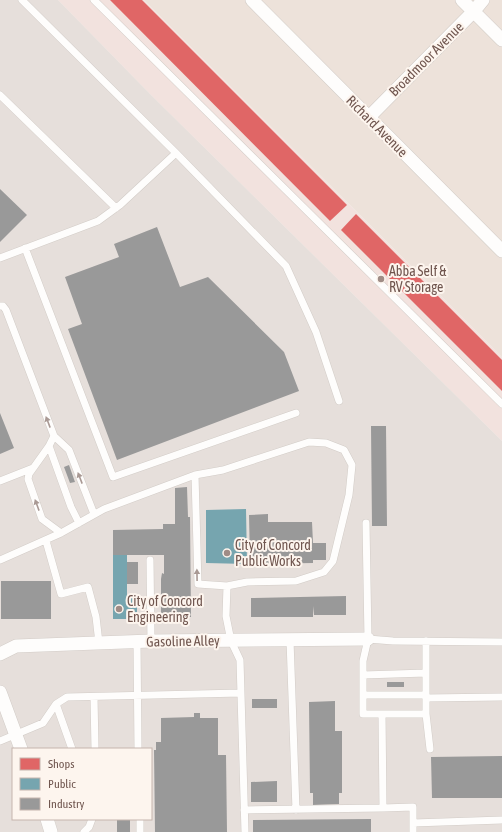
<svg xmlns="http://www.w3.org/2000/svg" width="502" height="832" viewBox="0 0 502 832" font-family="'Asap Condensed',sans-serif">
  <style>
    .residential { fill: #ede2da }
    .commercial { fill: #f2e2de }
    .industrial { fill: #e6dfdb; fill-rule: evenodd }
    .shops { fill: #e06666 }
    .public { fill: #76a5af }
    .industry { fill: #999 }
    .lines { fill: none; stroke-linecap: round; stroke-linejoin: round }
    .service-casing { stroke: #d2ccc7; stroke-width: 8 }
    .minor-casing { stroke: #d2ccc7; stroke-width: 14 }
    .service { stroke: #fefdfc; stroke-width: 7 }
    .minor { stroke: #fefdfc; stroke-width: 13 }
    .oneway { fill: #a99994 }
    .poi-dot { fill: #9f8c86; stroke: #fdf5ee; stroke-width: 1.5 }
    .labels { text-anchor: middle; dominant-baseline: central; stroke-width: 4; stroke-linejoin: round; paint-order: stroke }
    .street-label { font-size: 14px; fill: #70564f; stroke: #fdf5ee }
    .poi-label { font-size: 14px; fill: #70564f; stroke: #fdf5ee; text-anchor: start }
  </style>
  <rect width="100%" height="100%" fill="#f5f0ec"/>
  <!-- residential -->
  <path class="residential" d="M 144,0 L 502,0 L 502,357 L 360,215 Z"/>
  <!-- commercial -->
  <path class="commercial" d="M 58,0 L 144,0 L 502,357 L 502,441 L 152,96 Z"/>
  <!-- industrial -->
  <path class="industrial" d="M 0,0 L 58,0 L 152,96 L 502,441 L 502,832 L 0,832 ZM 13,749 L 151,749 L 151,819 L 13,819 Z"/>
  <!-- shops -->
  <path class="shops" d="M 110,0 L 142,0 L 347,205 L 330,221 Z
    M 356,214 L 502,360 L 502,391 L 341,230 Z"/>
  <!-- public -->
  <path class="public" d="M 246,509 L 247,564 L 206,563 L 206,510 Z
    M 113,555 L 127,555 L 127,597 L 137,597 L 137,619 L 113,619 Z"/>
  <!-- industry -->
  <path class="industry" d="M 0,189 L 27,215 L 0,242 Z
    M 157,227 L 180,287 L 208,277 L 284,352 L 299,391 L 117,460 L 68,329 L 82,324 L 65,277 L 119,257 L 114,244 Z
    M 0,413 L 14,448 L 0,454 Z
    M 371,426 L 386,426 L 387,526 L 372,526 Z
    M 69,465 L 75,482 L 70,483 L 64,467 Z
    M 187,487 L 188,517 L 190,517 L 191,617 L 161,617 L 161,579 L 162,573 L 164,574 L 164,555 L 113,555 L 113,530 L 163,529 L 163,524 L 175,524 L 175,488 Z
    M 268,514 L 268,522 L 312,522 L 313,543 L 326,543 L 326,560 L 313,560 L 313,563 L 247,564 L 247,561 L 250,561 L 249,515 Z
    M 127,562 L 138,562 L 138,584 L 127,584 Z
    M 1,581 L 51,581 L 51,619 L 1,619 Z
    M 346,596 L 346,615 L 314,615 L 313,606 L 313,617 L 251,617 L 251,598 Z
    M 387,682 L 404,682 L 404,687 L 387,687 Z
    M 252,699 L 277,699 L 277,708 L 252,708 Z
    M 335,701 L 335,731 L 342,731 L 342,793 L 339,793 L 339,804 L 313,805 L 313,793 L 310,793 L 309,702 Z
    M 194,713 L 200,713 L 200,718 L 218,718 L 218,755 L 226,755 L 227,832 L 155,832 L 154,750 L 156,750 L 156,742 L 161,742 L 161,718 L 194,717 Z
    M 502,756 L 502,798 L 432,798 L 431,757 Z
    M 277,781 L 277,802 L 251,802 L 251,782 Z
    M 117,819 L 130,819 L 130,832 L 117,832 Z
    M 371,819 L 371,832 L 253,832 L 253,820 Z"/>
  <g class="lines">
    <!-- service casing -->
    <g class="service-casing">
      <path id="service" d="M 22,0 L 176,153 L 286,266 L 316,332 L 339,401
        M 94,0 L 502,404
        M 0,95 L 116,208
        M 25,248 L 113,477 L 296,413
        M 0,258 L 98,221 L 120,205 L 176,153
        M 0,306 L 3,306 L 6,310 L 54,436 L 49,446 L 29,474 L 28,479 L 42,519 L 61,533
        M 54,436 L 69,450 L 94,514
        M 49,446 L 71,507 L 79,523
        M 195,475 L 198,584 L 227,586
        M 0,481 L 33,468
        M 366,523 L 368,639 L 363,661 L 363,714 L 426,714 L 430,749
        M 46,541 L 61,594 L 88,587 L 96,617 L 99,643
        M 0,560 L 61,533 L 104,509 L 195,475 L 223,470 L 309,442 L 326,443 L 344,450 L 352,465 L 349,495 L 333,561 L 324,572 L 296,581 L 247,582 L 227,586 L 226,616 L 231,641 L 240,660 L 245,832
        M 150,560 L 151,641
        M 368,639 L 393,641 L 502,642
        M 290,640 L 296,810
        M 426,641 L 426,714
        M 137,642 L 138,749
        M 363,675 L 426,673
        M 363,695 L 426,695
        M 94,697 L 95,749
        M 426,698 L 502,697
        M 0,741 L 43,723 L 56,704
        M 72,749 L 56,704 L 67,697 L 241,693
        M 383,808 L 413,807 L 413,823
        M 244,810 L 383,808 L 382,714
        M 140,819 L 140,832
        M 84,832 L 89,827 L 92,819
        M 413,832 L 413,823 L 502,820"/>
    </g>
    <!-- minor casing -->
    <g class="minor-casing">
      <path id="minor" d="M 252,0 L 502,251
        M 462,0 L 502,40
        M 369,117 L 474,11 L 483,0
        M 0,654 L 16,646 L 151,641 L 368,639
        M 0,692 L 21,749
        M 47,819 L 51,832"/>
    </g>
    <!-- service -->
    <use href="#service" class="service"/>
    <!-- minor -->
    <use href="#minor" class="minor"/>
  </g>
  <!-- one-way arrows -->
  <defs><path id="oneway-solid" d="M-6-.8H1V-3.2L6.5 0L1 3.2V.8H-6Z"/></defs>
  <g class="oneway">
    <use href="#oneway-solid" transform="translate(48 422) rotate(-111)"/>
    <use href="#oneway-solid" transform="translate(80 478) rotate(-111)"/>
    <use href="#oneway-solid" transform="translate(37 505) rotate(-110)"/>
    <use href="#oneway-solid" transform="translate(197 575) rotate(-91)"/>
  </g>
  <!-- markers -->
  <g class="poi-dot">
    <circle cx="381" cy="279" r="4"/>
    <circle cx="227" cy="553" r="4"/>
    <circle cx="119" cy="609" r="4"/>
  </g>
  <g class="labels">
    <!-- street labels -->
    <g class="street-label">
      <text transform="translate(426 59) rotate(-45)">Broadmoor Avenue</text>
      <text transform="translate(377 126) rotate(45)">Richard Avenue</text>
      <text transform="translate(183 641) rotate(-1)">Gasoline Alley</text>
    </g>
    <!-- poi labels -->
    <g class="poi-label">
      <text x="389" y="271">Abba Self &amp;<tspan x="389" dy="16">RV Storage</tspan></text>
      <text x="235" y="545">City of Concord<tspan x="235" dy="16">Public Works</tspan></text>
      <text x="127" y="601">City of Concord<tspan x="127" dy="16">Engineering</tspan></text>
    </g>
  </g>
  <!-- legend -->
  <rect x="12" y="748" width="140" height="72" fill="#fdf5ee" stroke="#c5b5ae"/>
  <rect x="20" y="758" width="20" height="12" fill="#e06666" stroke="#c5b5ae"/>
  <text x="48" y="768" font-size="12" fill="#70564f">Shops</text>
  <rect x="20" y="778" width="20" height="12" fill="#76a5af" stroke="#c5b5ae"/>
  <text x="48" y="788" font-size="12" fill="#70564f">Public</text>
  <rect x="20" y="798" width="20" height="12" fill="#999999" stroke="#c5b5ae"/>
  <text x="48" y="808" font-size="12" fill="#70564f">Industry</text>
</svg>
